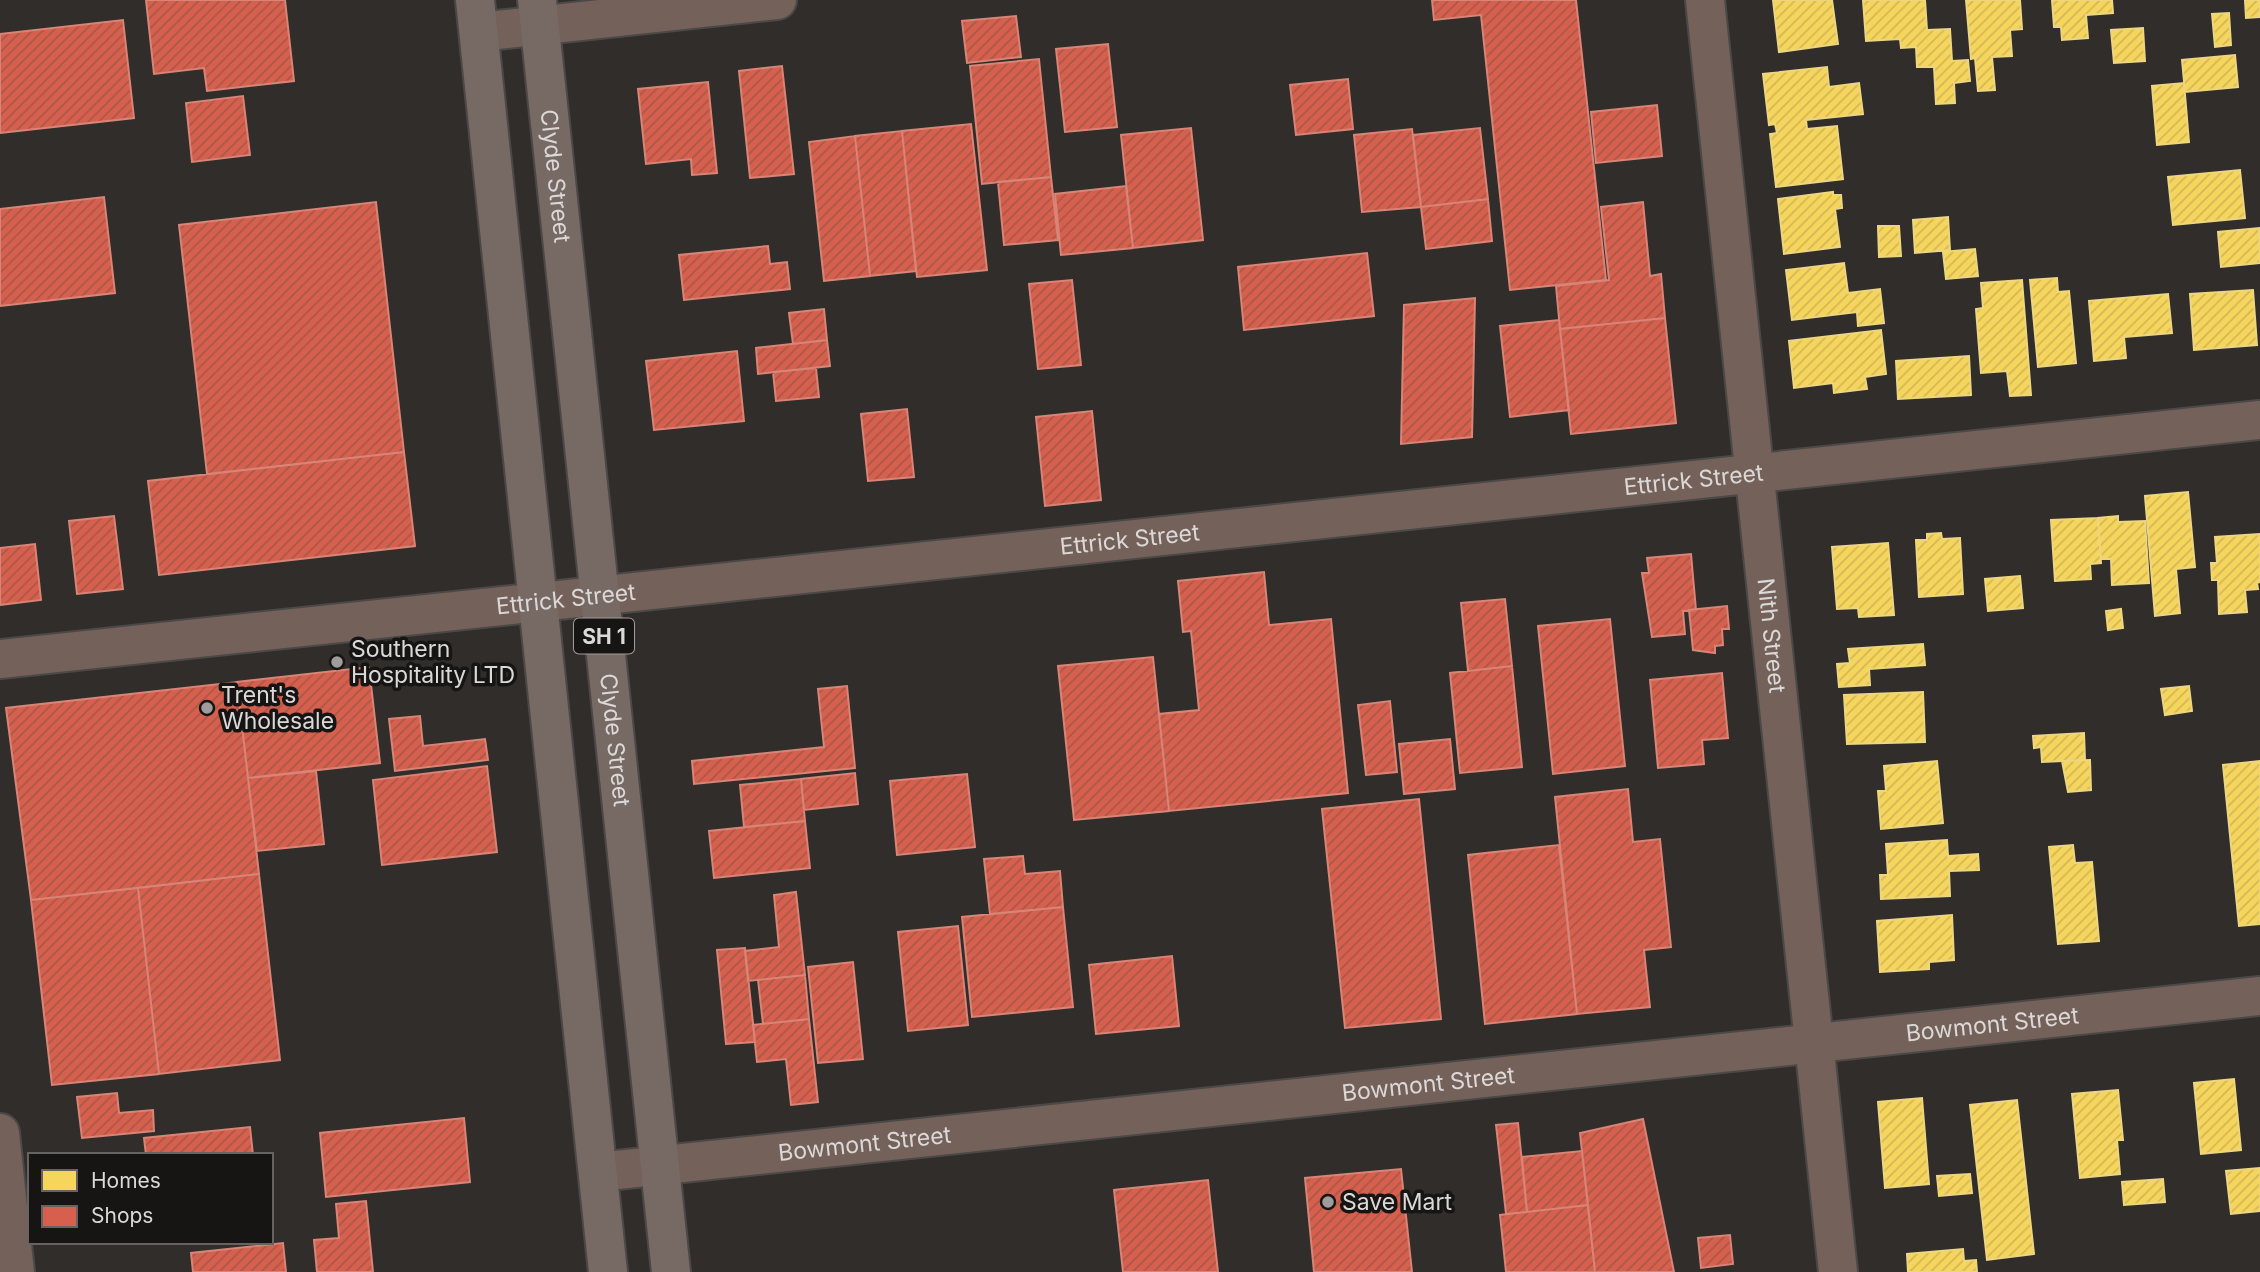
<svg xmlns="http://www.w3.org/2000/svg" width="2260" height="1272" viewBox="0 0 2260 1272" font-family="Inter,sans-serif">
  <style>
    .homes { fill: url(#homes-hatch); stroke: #eed681; stroke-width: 2 }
    .shops { fill: url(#shops-hatch); stroke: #d88476; stroke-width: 2 }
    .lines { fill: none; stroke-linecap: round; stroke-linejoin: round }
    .minor-casing { stroke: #4b4847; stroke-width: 42 }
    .highway-casing { stroke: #4b4847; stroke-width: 42 }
    .minor { stroke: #73615a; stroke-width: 38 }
    .highway { stroke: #776963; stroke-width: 38 }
    .poi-dot { fill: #a09c9b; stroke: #171514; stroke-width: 2.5 }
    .labels { text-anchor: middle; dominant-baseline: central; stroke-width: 7; stroke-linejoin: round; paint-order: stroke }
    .shield { fill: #171514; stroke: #a19e9c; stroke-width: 2 }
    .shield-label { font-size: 21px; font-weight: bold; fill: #dcd8d7 }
    .street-label { font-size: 23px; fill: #dcd8d7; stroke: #171514 }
    .poi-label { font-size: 23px; fill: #dcd8d7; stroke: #171514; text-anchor: start }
  </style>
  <defs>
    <pattern id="homes-hatch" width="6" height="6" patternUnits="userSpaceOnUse" patternTransform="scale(1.75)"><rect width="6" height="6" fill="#f6d55c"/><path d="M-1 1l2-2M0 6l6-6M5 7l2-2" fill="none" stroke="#d2b756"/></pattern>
    <pattern id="shops-hatch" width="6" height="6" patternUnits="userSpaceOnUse" patternTransform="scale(1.75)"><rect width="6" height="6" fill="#d6604d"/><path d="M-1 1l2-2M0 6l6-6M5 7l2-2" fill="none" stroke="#aa5749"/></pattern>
  </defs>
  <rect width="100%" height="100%" fill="#302d2b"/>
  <!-- homes -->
  <path class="homes" d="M 1773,0 L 1832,0 L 1838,44 L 1779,52 Z
    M 1863,0 L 1925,0 L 1927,30 L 1950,29 L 1952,61 L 1968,60 L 1970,81 L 1954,83 L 1955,103 L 1936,104 L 1934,67 L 1917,67 L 1916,47 L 1901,48 L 1900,39 L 1866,41 Z
    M 1966,0 L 2020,0 L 2022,29 L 2010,30 L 2012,56 L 1992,57 L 1995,90 L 1978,91 L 1975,58 L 1971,59 Z
    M 2052,0 L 2112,0 L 2113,13 L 2086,15 L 2088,38 L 2062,40 L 2061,27 L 2054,27 Z
    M 2245,0 L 2260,0 L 2260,17 L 2246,18 Z
    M 2229,13 L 2231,45 L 2215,47 L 2212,14 Z
    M 2143,28 L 2145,61 L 2114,63 L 2111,30 Z
    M 2235,55 L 2238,87 L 2185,92 L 2182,60 Z
    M 1827,67 L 1829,87 L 1859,83 L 1863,114 L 1806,120 L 1807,129 L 1837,126 L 1843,179 L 1776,187 L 1770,134 L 1777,133 L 1775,124 L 1769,125 L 1763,74 Z
    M 2184,83 L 2189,142 L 2157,145 L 2152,86 Z
    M 2240,170 L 2245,218 L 2173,225 L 2168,177 Z
    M 1833,192 L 1833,195 L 1841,195 L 1842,208 L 1835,209 L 1840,247 L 1784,254 L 1778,199 Z
    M 1948,217 L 1950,250 L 1915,253 L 1913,220 Z
    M 1878,226 L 1899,226 L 1901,256 L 1879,257 Z
    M 2259,228 L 2260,263 L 2221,267 L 2218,232 Z
    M 1975,249 L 1978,276 L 1946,279 L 1943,252 Z
    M 1844,263 L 1848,293 L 1880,289 L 1884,323 L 1858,326 L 1857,312 L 1792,320 L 1786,270 Z
    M 2057,278 L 2058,292 L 2069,291 L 2076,363 L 2038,367 L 2030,280 Z
    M 2022,280 L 2031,395 L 2010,396 L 2007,371 L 1981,373 L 1976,309 L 1983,308 L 1981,283 Z
    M 2253,290 L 2257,345 L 2194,350 L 2190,294 Z
    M 2168,294 L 2172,333 L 2124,337 L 2126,358 L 2094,361 L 2089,301 Z
    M 1881,330 L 1886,374 L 1865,377 L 1867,389 L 1834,393 L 1833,383 L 1794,388 L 1789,341 Z
    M 1969,356 L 1971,395 L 1898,399 L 1896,361 Z
    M 2188,492 L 2195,567 L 2176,569 L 2180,613 L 2155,616 L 2145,496 Z
    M 2118,516 L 2118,522 L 2145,521 L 2149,583 L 2112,585 L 2111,559 L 2101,559 L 2098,518 Z
    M 2098,518 L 2101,563 L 2090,564 L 2091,579 L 2055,581 L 2051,520 Z
    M 1941,533 L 1942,539 L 1960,538 L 1963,594 L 1919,597 L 1916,540 L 1927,540 L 1927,534 Z
    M 2260,534 L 2260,582 L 2257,583 L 2258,589 L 2245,590 L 2247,612 L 2219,614 L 2218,580 L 2212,580 L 2211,563 L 2217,563 L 2215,537 Z
    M 1888,543 L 1894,615 L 1859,617 L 1858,608 L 1837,609 L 1832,547 Z
    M 2020,576 L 2023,608 L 1988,611 L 1985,579 Z
    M 2121,609 L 2123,628 L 2108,630 L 2106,611 Z
    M 1923,644 L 1925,665 L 1869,669 L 1870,685 L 1839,687 L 1837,664 L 1850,663 L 1848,649 Z
    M 2189,686 L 2192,711 L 2165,715 L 2161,689 Z
    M 1923,692 L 1925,742 L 1847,744 L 1844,695 Z
    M 2084,733 L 2085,760 L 2042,762 L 2041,747 L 2034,748 L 2033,736 Z
    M 2090,760 L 2091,790 L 2068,792 L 2062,761 Z
    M 1937,761 L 1943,823 L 1881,829 L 1878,791 L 1886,791 L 1884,766 Z
    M 2260,761 L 2260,924 L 2239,926 L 2223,765 Z
    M 1947,840 L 1948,856 L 1978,854 L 1979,870 L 1949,871 L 1950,896 L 1881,899 L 1880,875 L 1888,875 L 1886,844 Z
    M 2073,845 L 2075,863 L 2092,862 L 2099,941 L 2058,944 L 2049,847 Z
    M 1952,915 L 1954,960 L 1929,962 L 1929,969 L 1880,972 L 1877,921 Z
    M 2234,1079 L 2241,1150 L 2201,1154 L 2194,1083 Z
    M 2118,1090 L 2123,1140 L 2117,1140 L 2120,1174 L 2080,1178 L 2072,1094 Z
    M 1922,1098 L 1929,1184 L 1885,1188 L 1878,1102 Z
    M 2017,1100 L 2034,1254 L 1987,1260 L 1970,1105 Z
    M 2260,1168 L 2260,1211 L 2231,1214 L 2226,1171 Z
    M 1970,1174 L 1972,1193 L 1939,1196 L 1937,1176 Z
    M 2163,1179 L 2165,1202 L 2124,1205 L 2122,1182 Z
    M 1963,1249 L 1964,1261 L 1976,1260 L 1977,1272 L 1908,1272 L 1907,1254 Z"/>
  <!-- shops -->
  <path class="shops" d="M 146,0 L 285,0 L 294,81 L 207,91 L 204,68 L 154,74 Z
    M 1432,0 L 1576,0 L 1606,280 L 1510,290 L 1481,15 L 1434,20 Z
    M 1016,16 L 1021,57 L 967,63 L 962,21 Z
    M 123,20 L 134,118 L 0,133 L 0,34 Z
    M 1108,44 L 1117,127 L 1065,132 L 1056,49 Z
    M 1039,59 L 1051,177 L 982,184 L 970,66 Z
    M 782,66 L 794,174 L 750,178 L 739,71 Z
    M 1348,79 L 1353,129 L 1296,135 L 1290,85 Z
    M 708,82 L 717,173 L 692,175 L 691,159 L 646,164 L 638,89 Z
    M 243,96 L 250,155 L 192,162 L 186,103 Z
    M 1657,105 L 1662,156 L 1596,163 L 1591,112 Z
    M 971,124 L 987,270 L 917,277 L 902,131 Z
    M 1191,128 L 1203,240 L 1133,248 L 1121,135 Z
    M 1480,128 L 1488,199 L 1421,207 L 1413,135 Z
    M 1412,129 L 1421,207 L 1362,212 L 1354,135 Z
    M 902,131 L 916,271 L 870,276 L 855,136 Z
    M 855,136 L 870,276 L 824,281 L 809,142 Z
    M 1051,177 L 1058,240 L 1004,245 L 998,182 Z
    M 1126,186 L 1133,248 L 1061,255 L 1055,194 Z
    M 104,197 L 115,293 L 0,306 L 0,209 Z
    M 1488,199 L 1492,241 L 1426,249 L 1421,207 Z
    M 376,202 L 404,452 L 207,474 L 179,225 Z
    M 1643,202 L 1650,276 L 1661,274 L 1665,318 L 1560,329 L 1556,286 L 1609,280 L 1601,207 Z
    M 768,246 L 770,264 L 787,262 L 790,289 L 684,300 L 679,255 Z
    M 1367,253 L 1374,316 L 1244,330 L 1238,267 Z
    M 1072,280 L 1081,365 L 1038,369 L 1029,284 Z
    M 1475,298 L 1472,437 L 1401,444 L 1404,305 Z
    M 824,309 L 827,340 L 793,344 L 789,313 Z
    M 1665,318 L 1676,423 L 1571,434 L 1560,329 Z
    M 1559,320 L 1569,410 L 1510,417 L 1500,326 Z
    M 827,340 L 830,366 L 758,374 L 756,348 Z
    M 737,351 L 744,421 L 654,430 L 646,361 Z
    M 816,368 L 819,397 L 776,401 L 773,372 Z
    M 907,409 L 914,477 L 868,481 L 861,414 Z
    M 1092,411 L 1101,500 L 1045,506 L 1036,417 Z
    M 404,452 L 415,546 L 159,575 L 148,481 Z
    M 114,516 L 123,589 L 77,594 L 69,521 Z
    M 35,544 L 41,600 L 0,605 L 0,548 Z
    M 1691,554 L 1696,610 L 1683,611 L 1685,634 L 1652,637 L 1642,573 L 1649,573 L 1647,558 Z
    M 1264,572 L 1269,625 L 1331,619 L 1348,793 L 1169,811 L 1159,714 L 1199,710 L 1191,631 L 1183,632 L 1178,581 Z
    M 1505,599 L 1512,666 L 1468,671 L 1461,603 Z
    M 1727,606 L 1729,629 L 1722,629 L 1723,645 L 1715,646 L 1715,653 L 1693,650 L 1689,610 Z
    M 1610,619 L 1625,766 L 1553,774 L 1538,626 Z
    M 1153,657 L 1169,811 L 1074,820 L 1058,666 Z
    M 1512,666 L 1522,767 L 1460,773 L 1450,673 Z
    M 369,667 L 380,763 L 248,778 L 237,682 Z
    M 1722,673 L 1728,738 L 1702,740 L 1704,764 L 1658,768 L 1650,680 Z
    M 237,682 L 259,874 L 31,900 L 6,708 Z
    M 847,686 L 855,768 L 694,784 L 692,761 L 824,747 L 818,689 Z
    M 1390,701 L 1397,772 L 1366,775 L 1358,705 Z
    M 420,716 L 423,746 L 485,739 L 488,760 L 395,771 L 389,719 Z
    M 1450,739 L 1455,789 L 1404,794 L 1399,744 Z
    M 487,766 L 497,852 L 382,865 L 373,780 Z
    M 316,771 L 324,844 L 257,851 L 248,778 Z
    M 855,773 L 858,804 L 804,810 L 801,779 Z
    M 967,774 L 975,847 L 897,855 L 890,781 Z
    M 801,779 L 805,821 L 744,827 L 740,785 Z
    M 1628,789 L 1633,842 L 1660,839 L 1671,947 L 1644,950 L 1650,1007 L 1577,1014 L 1555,797 Z
    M 1419,799 L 1441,1019 L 1345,1028 L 1322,809 Z
    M 805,821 L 810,868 L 714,878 L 709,831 Z
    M 1559,845 L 1577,1014 L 1485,1024 L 1468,855 Z
    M 1023,856 L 1025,874 L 1060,871 L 1063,907 L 990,914 L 984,859 Z
    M 259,874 L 280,1060 L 159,1074 L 138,888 Z
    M 138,888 L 159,1074 L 52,1085 L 31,900 Z
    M 796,892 L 805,975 L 748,981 L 745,951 L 779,947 L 774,895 Z
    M 1063,907 L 1073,1007 L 972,1017 L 962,917 Z
    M 958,926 L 968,1025 L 908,1031 L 898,932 Z
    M 745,948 L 755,1042 L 726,1044 L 717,950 Z
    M 1172,956 L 1179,1026 L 1096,1034 L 1089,965 Z
    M 853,962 L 863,1059 L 818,1063 L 808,967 Z
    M 805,975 L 809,1019 L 763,1024 L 758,980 Z
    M 809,1019 L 818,1102 L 791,1105 L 786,1059 L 757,1062 L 753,1025 Z
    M 117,1093 L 119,1113 L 153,1110 L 154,1131 L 82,1138 L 77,1097 Z
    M 464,1118 L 470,1182 L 326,1197 L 320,1133 Z
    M 1643,1119 L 1674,1272 L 1595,1272 L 1580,1133 Z
    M 1518,1123 L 1527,1212 L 1506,1214 L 1496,1125 Z
    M 250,1127 L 253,1155 L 146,1155 L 144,1138 Z
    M 1582,1151 L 1588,1205 L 1527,1212 L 1522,1157 Z
    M 1401,1169 L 1412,1272 L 1314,1272 L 1305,1178 Z
    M 1208,1180 L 1218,1272 L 1123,1272 L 1114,1190 Z
    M 366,1201 L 373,1272 L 317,1272 L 314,1240 L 339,1238 L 336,1204 Z
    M 1588,1205 L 1595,1272 L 1506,1272 L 1500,1215 Z
    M 1730,1235 L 1733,1264 L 1701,1268 L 1698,1238 Z
    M 283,1243 L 286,1272 L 193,1272 L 191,1253 Z"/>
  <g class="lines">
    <!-- minor casing -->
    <g class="minor-casing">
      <g id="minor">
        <path id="s1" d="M 1705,0 L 1838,1272"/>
        <path d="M 479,32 L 777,0"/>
        <path id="s2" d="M 0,659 L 2260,420"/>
        <path d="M 0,1133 L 15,1272"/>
        <path id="s3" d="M 598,1172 L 2260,996"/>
      </g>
    </g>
    <!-- highway casing -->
    <g class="highway-casing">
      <g id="highway">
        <path d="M 475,0 L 608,1272"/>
        <path id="s4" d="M 537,0 L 671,1272"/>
      </g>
    </g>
    <!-- minor -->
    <use href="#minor" class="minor"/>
    <!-- highway -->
    <use href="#highway" class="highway"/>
  </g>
  <!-- markers -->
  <g class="poi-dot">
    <circle cx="337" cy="662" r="7"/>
    <circle cx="207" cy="708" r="7"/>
    <circle cx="1328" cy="1202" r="7"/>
  </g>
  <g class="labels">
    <!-- shield labels -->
    <rect class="shield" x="574" y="618.5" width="60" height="35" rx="5"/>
    <g class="shield-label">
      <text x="604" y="636">SH 1</text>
    </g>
    <!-- street labels -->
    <g class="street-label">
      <text stroke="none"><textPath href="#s4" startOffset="177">Clyde Street</textPath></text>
      <text stroke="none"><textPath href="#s2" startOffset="1703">Ettrick Street</textPath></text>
      <text stroke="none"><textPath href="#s2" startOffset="1136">Ettrick Street</textPath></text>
      <text stroke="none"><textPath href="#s2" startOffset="569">Ettrick Street</textPath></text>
      <text stroke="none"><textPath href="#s1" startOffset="639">Nith Street</textPath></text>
      <text stroke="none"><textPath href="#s4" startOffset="744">Clyde Street</textPath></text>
      <text stroke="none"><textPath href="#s3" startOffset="1402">Bowmont Street</textPath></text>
      <text stroke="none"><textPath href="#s3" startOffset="835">Bowmont Street</textPath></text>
      <text stroke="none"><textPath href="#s3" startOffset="268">Bowmont Street</textPath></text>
    </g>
    <!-- poi labels -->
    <g class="poi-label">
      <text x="351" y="649">Southern<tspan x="351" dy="26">Hospitality LTD</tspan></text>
      <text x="221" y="695">Trent's<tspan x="221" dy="26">Wholesale</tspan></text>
      <text x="1342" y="1202">Save Mart</text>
    </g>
  </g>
  <!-- legend -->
  <rect x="28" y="1153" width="245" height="91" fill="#171514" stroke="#666362" stroke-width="2"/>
  <rect x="42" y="1170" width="35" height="21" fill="#f6d55c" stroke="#666362" stroke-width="2"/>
  <text x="91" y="1188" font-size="21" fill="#dcd8d7">Homes</text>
  <rect x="42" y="1206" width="35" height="21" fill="#d6604d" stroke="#666362" stroke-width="2"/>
  <text x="91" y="1223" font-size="21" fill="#dcd8d7">Shops</text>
</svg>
